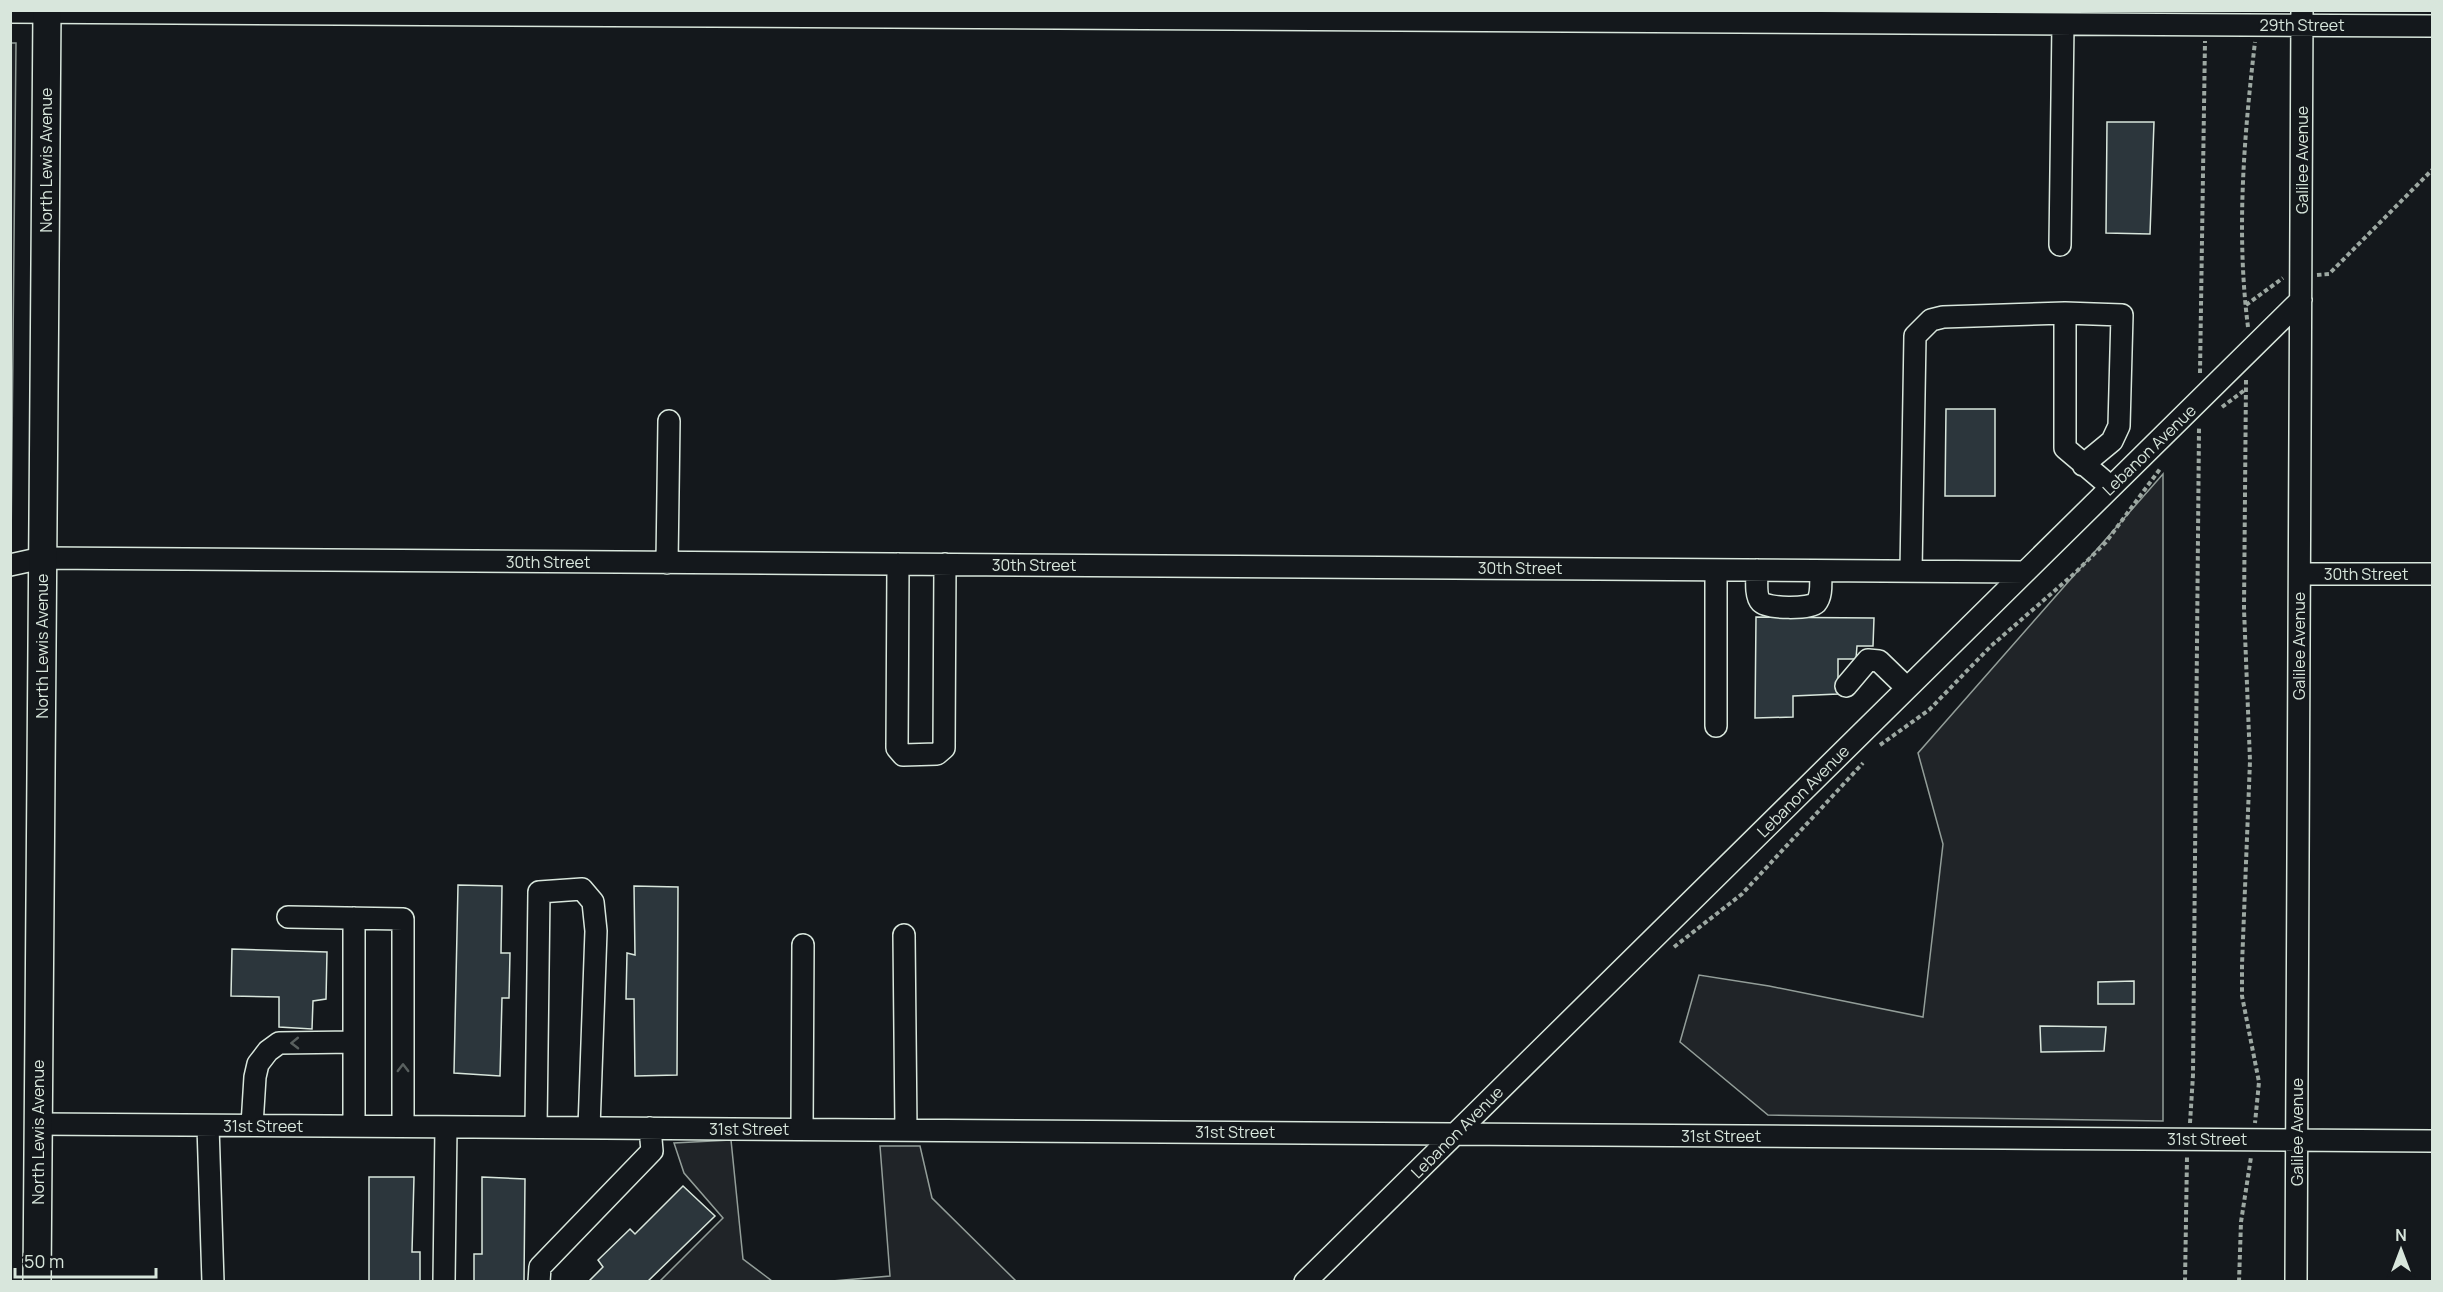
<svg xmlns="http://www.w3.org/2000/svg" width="2443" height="1292" viewBox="0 0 2443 1292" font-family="Manrope,sans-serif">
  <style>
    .green { fill: #202428; stroke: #939e99; stroke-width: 1.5 }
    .building { fill: #2c363c; stroke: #d8e6dc; stroke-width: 1.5 }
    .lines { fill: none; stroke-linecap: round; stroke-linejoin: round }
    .minor-casing { stroke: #d8e6dc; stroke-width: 24 }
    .major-casing { stroke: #d8e6dc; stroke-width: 30 }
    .path { stroke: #9da8a2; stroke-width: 4; stroke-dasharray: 4.5 3; stroke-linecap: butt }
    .minor { stroke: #14181c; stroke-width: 21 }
    .major { stroke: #14181c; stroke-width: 27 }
    .oneway { stroke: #59605f }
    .labels { text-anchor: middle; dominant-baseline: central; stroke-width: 4.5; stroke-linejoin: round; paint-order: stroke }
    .street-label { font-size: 16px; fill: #d8e6dc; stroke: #14181c }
  </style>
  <rect width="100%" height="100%" fill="#14181c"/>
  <!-- green -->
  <path class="green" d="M 11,43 L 16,43 L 11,547 L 10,43 Z
    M 2163,474 L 2163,1121 L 1768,1115 L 1680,1042 L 1699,975 L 1769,986 L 1923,1017 L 1943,844 L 1918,753 Z
    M 731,1140 L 743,1259 L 772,1281 L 660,1281 L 723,1218 L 684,1173 L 674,1143 Z
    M 880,1146 L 920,1146 L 932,1198 L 1016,1281 L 832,1281 L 890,1276 Z"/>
  <!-- building -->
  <path class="building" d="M 2107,122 L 2154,122 L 2150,234 L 2106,233 Z
    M 1946,409 L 1995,409 L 1995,496 L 1945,496 Z
    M 1756,617 L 1874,618 L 1873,646 L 1857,646 L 1856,659 L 1838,659 L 1838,694 L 1793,696 L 1793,717 L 1755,718 Z
    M 458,885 L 502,886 L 501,953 L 510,953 L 509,998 L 502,998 L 500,1076 L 454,1073 Z
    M 634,886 L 678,887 L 677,1075 L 635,1076 L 634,999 L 626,999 L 627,953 L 635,955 Z
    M 232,949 L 327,952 L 326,999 L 313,1001 L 312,1029 L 279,1027 L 279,997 L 231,996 Z
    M 2134,981 L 2134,1004 L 2098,1004 L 2098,982 Z
    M 2040,1026 L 2106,1027 L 2104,1051 L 2041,1052 Z
    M 369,1177 L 414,1177 L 412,1252 L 420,1252 L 420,1282 L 369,1282 Z
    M 482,1177 L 525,1179 L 524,1282 L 474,1282 L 474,1254 L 482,1254 Z
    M 683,1186 L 715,1216 L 647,1282 L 588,1282 L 603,1267 L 598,1260 L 630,1229 L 635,1234 Z"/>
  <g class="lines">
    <!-- minor casing -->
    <g class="minor-casing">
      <path id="minor" d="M 10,12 L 2432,26
        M 2060,245 L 2063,24
        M 2065,313 L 2122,315 L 2119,426 L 2112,441 L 2083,465
        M 667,563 L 669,421
        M 898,564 L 897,748 L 903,755 L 937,754 L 944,748 L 945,564
        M 10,565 L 42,558 L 2025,572
        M 1716,570 L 1716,726
        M 1757,570 C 1757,579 1755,596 1761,602 C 1767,609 1810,609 1816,603 C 1823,595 1820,580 1821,571
        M 1911,571 L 1915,336 L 1931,320 L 1943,317 L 2065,313 L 2065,448 L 2111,487
        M 2300,574 L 2432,574
        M 1846,686 L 1868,660 L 1879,661 L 1907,688
        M 288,917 L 403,919 L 403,1126
        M 354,918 L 354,1126
        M 904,935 L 906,1130
        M 38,1124 L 2432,1141
        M 252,1125 L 255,1077 L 258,1064 L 268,1051 L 279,1043 L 354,1042
        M 208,1126 L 213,1282
        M 536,1127 L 539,892 L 582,889 L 593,902 L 596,931 L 589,1128
        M 802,1129 L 803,945
        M 444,1282 L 446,1127
        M 539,1282 L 540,1267 L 652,1151 L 650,1128
        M 1305,1282 L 2301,300
        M 2296,1282 L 2302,10"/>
    </g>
    <!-- major casing -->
    <g class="major-casing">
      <path id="major" d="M 37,1282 L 47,10"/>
    </g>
    <!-- path -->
    <path class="path" d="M 2317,275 L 2329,274 L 2432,170
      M 2246,305 L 2283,278
      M 2248,327 C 2236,233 2244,136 2255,42
      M 2200,373 L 2205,41
      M 2246,380 L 2244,609 L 2250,761 L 2242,965 L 2242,996 L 2259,1082 L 2255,1123
      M 2222,407 L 2246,389
      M 1880,745 L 1929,710 L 1991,646 L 2075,573 L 2106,542 L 2160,469
      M 1674,947 L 1742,894 L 1863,763
      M 2190,1123 L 2193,1075 L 2199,428
      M 2185,1282 L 2187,1157
      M 2239,1282 L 2241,1222 L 2251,1157"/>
    <!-- minor -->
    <use href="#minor" class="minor"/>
    <!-- major -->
    <use href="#major" class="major"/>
  </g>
  <!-- one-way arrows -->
  <defs><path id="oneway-chevron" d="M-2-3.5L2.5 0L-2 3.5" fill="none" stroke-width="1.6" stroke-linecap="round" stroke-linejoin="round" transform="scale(1.5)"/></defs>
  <g class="oneway">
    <use href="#oneway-chevron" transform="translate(295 1043) rotate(179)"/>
    <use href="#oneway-chevron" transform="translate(403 1068) rotate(-90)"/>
  </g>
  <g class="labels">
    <!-- street labels -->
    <g class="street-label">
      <text x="2302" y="25">29th Street</text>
      <text transform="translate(46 160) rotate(-90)">North Lewis Avenue</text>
      <text transform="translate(2302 160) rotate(-90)">Galilee Avenue</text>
      <text transform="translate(2149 450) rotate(-44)">Lebanon Avenue</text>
      <text x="548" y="562">30th Street</text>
      <text x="1034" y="565">30th Street</text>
      <text x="1520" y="568">30th Street</text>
      <text x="2366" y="574">30th Street</text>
      <text transform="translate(42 646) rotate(-90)">North Lewis Avenue</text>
      <text transform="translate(2299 646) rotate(-90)">Galilee Avenue</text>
      <text transform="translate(1803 791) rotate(-45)">Lebanon Avenue</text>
      <text x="263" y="1126">31st Street</text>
      <text x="749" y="1129">31st Street</text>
      <text transform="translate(38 1132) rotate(-90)">North Lewis Avenue</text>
      <text x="1235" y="1132">31st Street</text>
      <text transform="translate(1457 1132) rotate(-45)">Lebanon Avenue</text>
      <text transform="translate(2297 1132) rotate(-90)">Galilee Avenue</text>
      <text x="1721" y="1136">31st Street</text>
      <text x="2207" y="1139">31st Street</text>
    </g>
  </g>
  <!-- border -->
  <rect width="2443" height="1292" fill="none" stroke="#d8e6dc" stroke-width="24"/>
  <!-- north arrow -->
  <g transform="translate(2401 1250)" stroke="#14181c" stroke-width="4.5" paint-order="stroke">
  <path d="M0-4.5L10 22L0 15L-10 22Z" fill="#d8e6dc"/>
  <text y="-9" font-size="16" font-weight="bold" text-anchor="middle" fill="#d8e6dc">N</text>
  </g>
  <!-- scale -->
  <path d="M15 1268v9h141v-9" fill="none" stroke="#d8e6dc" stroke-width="3"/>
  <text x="24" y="1268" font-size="18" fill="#d8e6dc" stroke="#14181c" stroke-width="4.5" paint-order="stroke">50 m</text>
</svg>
